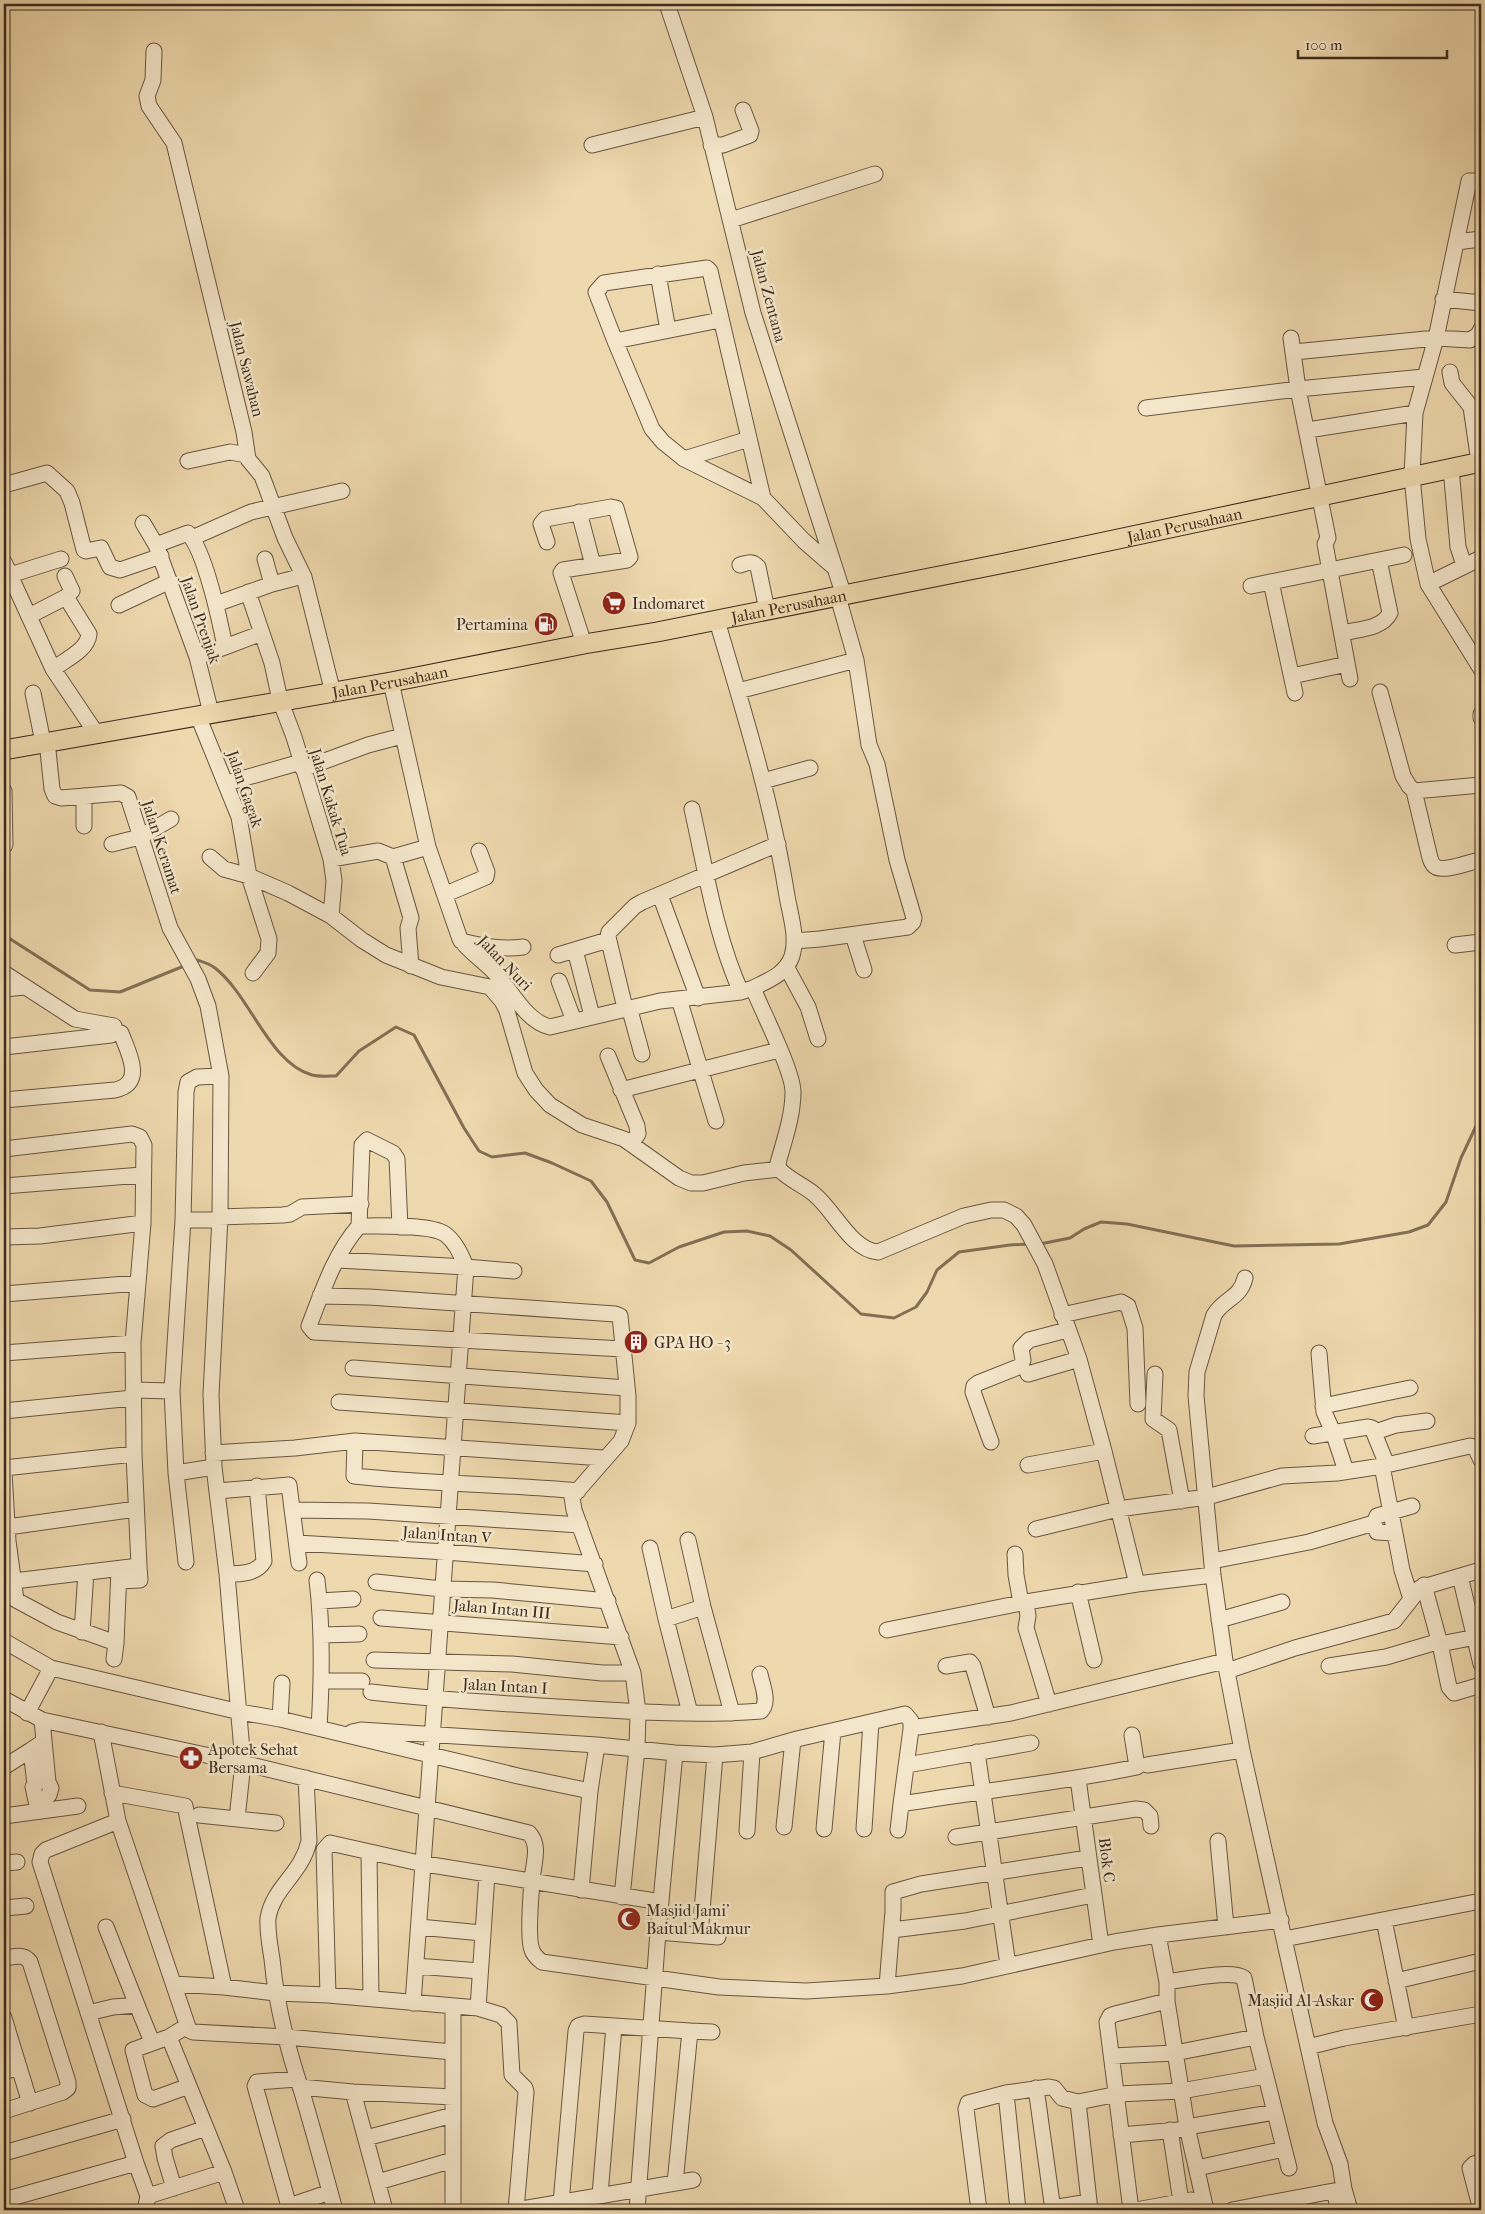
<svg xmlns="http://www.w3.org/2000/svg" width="1485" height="2214" viewBox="0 0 1485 2214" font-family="'IM FELL French Canon',serif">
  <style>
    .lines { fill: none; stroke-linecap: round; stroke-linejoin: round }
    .stream { stroke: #826f56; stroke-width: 3 }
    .minor-casing { stroke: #685642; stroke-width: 17 }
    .major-casing { stroke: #3c2b1e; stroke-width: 21 }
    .minor { stroke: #f4e6ca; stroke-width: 15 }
    .major { stroke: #eed8ad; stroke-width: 19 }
    .labels { text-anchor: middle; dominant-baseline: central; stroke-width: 5; stroke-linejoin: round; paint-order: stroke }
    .street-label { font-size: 16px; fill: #3c2b1e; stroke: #f4e6ca }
    .poi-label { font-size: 16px; fill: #3c2b1e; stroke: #f4e6ca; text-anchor: start }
  </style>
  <rect width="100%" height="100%" fill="#eed8ad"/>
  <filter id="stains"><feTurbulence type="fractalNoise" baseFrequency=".004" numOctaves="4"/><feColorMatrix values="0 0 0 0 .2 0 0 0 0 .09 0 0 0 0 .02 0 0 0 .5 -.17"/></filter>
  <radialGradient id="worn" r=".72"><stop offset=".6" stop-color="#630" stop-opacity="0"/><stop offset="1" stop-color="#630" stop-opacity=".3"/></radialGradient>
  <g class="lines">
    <!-- stream -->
    <path class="stream" d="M 4,935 L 90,990 L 120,992 L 184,966
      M 195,961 L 197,960 C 203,962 210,964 215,968 C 250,995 269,1063 312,1075 C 319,1077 329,1076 336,1076 L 359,1051 L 396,1027 L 414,1035 L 464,1128 L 479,1151 L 492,1157 L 525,1153 L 552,1163 L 591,1181 L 607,1202 L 635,1260 L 649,1263 L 679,1247 L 724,1232 L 747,1231 L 770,1236 L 791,1250 L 861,1314 L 894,1318 L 916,1307 L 927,1292 L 937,1270 L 959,1252 L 1010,1245 L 1029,1244
      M 1040,1244 L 1070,1238 L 1084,1229 L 1101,1222 L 1127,1224 L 1234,1246 L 1339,1244 L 1409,1232 L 1428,1225 L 1446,1202 L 1461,1158 L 1476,1126 L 1481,1124"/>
    <!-- minor casing -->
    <g class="minor-casing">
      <path id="minor" d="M 667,4 L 705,117 L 753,313 L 844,596
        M 154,51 L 153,80 L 147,96 L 149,106 L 174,143 L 244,432 L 248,459 L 262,476 L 285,538 L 304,577 L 333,693
        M 592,145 L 705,117
        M 711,145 L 723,145 L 750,135 L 751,131 L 743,110
        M 1481,181 L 1469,181 L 1436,338 L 1415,413 L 1412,476 L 1418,539 L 1428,584 L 1481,669
        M 731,220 L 875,174
        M 1456,242 L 1481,239
        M 658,274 L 668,330
        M 1443,299 L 1481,303
        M 720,320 L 615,341 L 652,429 L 663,442 L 684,459 L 763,498 L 804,541 L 835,568
        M 1291,338 L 1298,389 L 1328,538 L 1325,544 L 1350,679
        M 615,341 L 596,292 L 604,283 L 707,268 L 710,271 L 763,498
        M 1294,352 L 1436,338 L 1470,340 L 1478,335 L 1481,329
        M 1450,372 L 1452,383 L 1471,407 L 1479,462
        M 1146,408 L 1298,389 L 1424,377
        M 1308,430 L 1415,413
        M 684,459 L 749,439
        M 188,461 L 230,452 L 247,455
        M 1451,468 L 1458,547 L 1464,565
        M 4,485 L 47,473 L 67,491 L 72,503 L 84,550 L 86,551 L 101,548 L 110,567 L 120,570 L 161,556
        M 579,512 L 593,565
        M 143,523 L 156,545
        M 192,538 L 251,512 L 342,491
        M 547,542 L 541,524 L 545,519 L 611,507 L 616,508 L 630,557 L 627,560 L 563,570 L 561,573 L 584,644
        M 265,559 L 272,584
        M 4,562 L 10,575 L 61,559
        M 740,565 C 747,563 752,560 758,567 L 767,610
        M 4,576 L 10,575 L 53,669 L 96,733
        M 1271,582 L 1295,693
        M 1428,584 L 1481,558
        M 1251,586 L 1404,555
        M 248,592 L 272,663 L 280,700 L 294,737 L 331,859 L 334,881 L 331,916
        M 216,604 L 272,584 L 303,576
        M 119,605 L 170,581
        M 29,616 L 66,597
        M 717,621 C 744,712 772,802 787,896 C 790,914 798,938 792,956 C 786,974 769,980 753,988 C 762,1011 793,1071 793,1092 C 793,1116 784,1141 778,1163 L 779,1169 C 788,1179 803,1185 814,1194 C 834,1210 851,1250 878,1252 L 964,1216 L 991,1210 L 1004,1210 L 1016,1216 L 1024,1225 L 1045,1264 L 1079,1359 L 1104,1451 L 1137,1584 L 1213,1575
        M 1343,633 C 1359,629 1382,629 1390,613 L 1379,560
        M 225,647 L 262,633
        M 197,657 L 225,647 C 220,621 205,551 188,533 L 156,545 L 197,657 L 211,713
        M 53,669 C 65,660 88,650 89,634 L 66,597 L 72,591 L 65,576
        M 1292,676 L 1347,664
        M 391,682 L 428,847 L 460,939 C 469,952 483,960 494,972 C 511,989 525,1021 550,1027 L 660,1001 L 741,992 L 753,988
        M 738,691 L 856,660
        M 1380,692 L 1403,776 L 1409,786 L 1414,791 L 1481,785
        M 33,693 L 43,742
        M 1481,714 L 1481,718
        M 198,716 L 239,817 L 249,876 L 269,939 L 268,953 L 253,973
        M 47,741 L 52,789 L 55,796 L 61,798 L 121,793 L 128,797 L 170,928 L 198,979 L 208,1006 L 221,1076
        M 303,769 L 368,745 L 402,736
        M 763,781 L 810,768
        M 227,783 L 301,762
        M 4,791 L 5,845
        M 1414,791 L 1430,858 C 1431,861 1432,865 1436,867 C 1444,872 1470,862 1480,860
        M 692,809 C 706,871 715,934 741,992
        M 84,826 L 84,796
        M 112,844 L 140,837 L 171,819
        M 210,857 L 224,869 L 249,876 L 288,893 L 331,916 L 362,940 L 386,955 L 441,977 L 490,987 L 502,1001 L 507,1011 L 525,1073 L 536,1090 L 550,1105 L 582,1125 L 624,1139 L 679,1178 L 691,1183 L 703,1183 L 744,1173 L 779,1169
        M 393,857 L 411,918 L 408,928 L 411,966
        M 331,859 L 378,851 L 393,857 L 428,847
        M 446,894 L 486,877 L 487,872 L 479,851
        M 660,895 L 698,998
        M 853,935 L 864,970
        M 461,941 C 482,946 502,950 523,947
        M 794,941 L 820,939 L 908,927 L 913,922 L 914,918 L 897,860 L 877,764 L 869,745 L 856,660 L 838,597
        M 1455,945 L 1481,942
        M 575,950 L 592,1016
        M 558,955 L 608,940
        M 787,968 L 808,1007 L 818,1039
        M 4,973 L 75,1019 L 114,1026
        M 559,981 L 574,1021
        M 4,989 L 25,987
        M 679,999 L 716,1121
        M 629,1007 L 642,1054
        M 625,1008 L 608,937 L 609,932 L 635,906 L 642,902 L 778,844
        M 4,1047 L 111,1035
        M 608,1056 L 637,1126 L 638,1134 L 631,1144
        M 621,1090 L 779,1050
        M 4,1100 L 115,1090 C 146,1083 128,1052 121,1033
        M 4,1149 L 132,1134 L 140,1137 L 144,1145 L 143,1223 L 133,1343 L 134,1454 L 139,1566 L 14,1581
        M 4,1186 L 142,1175
        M 220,1217 L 283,1215 L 290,1214 L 302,1207 L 361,1204
        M 183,1220 L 220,1220
        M 359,1226 L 362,1145 L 367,1140 L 393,1153 L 397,1159 L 400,1227
        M 4,1237 L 40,1236 L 143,1223
        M 338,1260 L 466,1267 C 462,1256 456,1242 445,1234 C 430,1224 379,1226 359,1226 C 335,1253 322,1292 309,1326 L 314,1332 L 623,1349
        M 1245,1278 C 1240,1299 1224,1298 1214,1315 L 1197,1372 L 1196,1396 L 1213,1575 L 1225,1661 L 1242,1750 L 1325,2123 L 1340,2164 L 1344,2189 L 1350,2210
        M 4,1294 L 138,1283
        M 320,1296 L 369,1297 L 615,1314 L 620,1316 L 628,1396 L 628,1423 L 621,1441 L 572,1497 L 574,1510 L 633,1673 L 638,1712 L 637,1749 L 622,1897
        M 1062,1315 L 1121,1302 L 1128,1306 L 1135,1328 L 1138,1404
        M 4,1353 L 133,1343
        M 1319,1353 L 1324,1412 L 1333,1432 L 1346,1471
        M 353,1368 L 627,1388
        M 1028,1374 L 1079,1359
        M 1155,1374 L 1153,1419 L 1169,1430 L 1182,1501
        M 133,1390 L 172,1391
        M 339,1402 L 628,1423
        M 1323,1406 L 1410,1388
        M 4,1411 L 133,1398
        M 1375,1432 L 1396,1425 L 1427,1421
        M 1313,1436 L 1368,1427 L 1372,1428 L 1387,1465
        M 355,1441 L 354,1476 C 428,1484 503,1484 578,1491
        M 991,1442 L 973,1392 L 974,1386 L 978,1383 L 1021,1366 L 1023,1360 L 1021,1348 L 1029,1340 L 1067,1330
        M 213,1453 L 295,1448 L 355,1441 L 604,1458
        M 1028,1465 L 1104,1451
        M 1382,1466 L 1402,1570 L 1411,1599
        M 4,1468 L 134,1454
        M 4,1472 L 8,1541 L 16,1600 L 57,1622 L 116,1643 L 119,1569
        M 176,1473 L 214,1467
        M 217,1491 L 289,1485 L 299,1563
        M 292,1510 L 368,1511 L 580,1525
        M 8,1527 L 136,1509
        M 1036,1529 L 1118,1509 L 1207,1497 L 1282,1476 L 1337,1473 L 1382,1466 L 1470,1446 L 1475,1447 L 1481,1460
        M 1394,1533 L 1377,1532 L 1374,1523 L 1377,1516 L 1412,1506
        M 688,1540 L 703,1607 L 732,1713
        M 297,1543 L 446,1552 L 595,1564
        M 650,1548 L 666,1619 L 690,1713
        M 1015,1554 L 1016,1575 L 1021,1603
        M 1212,1561 L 1309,1542 L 1374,1523
        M 186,1562 L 176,1473 L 172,1391 L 183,1220 L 186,1092 L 188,1082 L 197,1077 L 221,1076 L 220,1217 L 211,1395 L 214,1467 L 227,1574 C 240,1574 257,1574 264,1561 L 257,1486
        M 227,1574 L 243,1763 L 237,1819
        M 1460,1576 L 1481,1664
        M 317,1580 C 323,1630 322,1679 319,1728
        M 119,1581 L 140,1580 L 139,1566
        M 376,1582 L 442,1589 L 493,1590 L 608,1601
        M 1424,1585 L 1440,1644 L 1449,1687 L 1454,1693 L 1481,1685
        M 1078,1592 L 1094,1660
        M 320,1601 L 353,1599
        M 1026,1602 L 1028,1616 L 1026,1628 L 1049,1704
        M 381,1618 L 621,1637
        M 666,1619 L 703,1607
        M 1219,1620 L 1282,1602
        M 887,1630 L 1026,1602 L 1137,1584
        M 82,1632 L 86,1572
        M 321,1635 L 359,1634
        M 4,1641 L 51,1668 L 240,1712 L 280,1719 L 518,1776 L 590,1791
        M 1440,1644 L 1481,1636
        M 114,1659 L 116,1643
        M 374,1660 L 512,1664 L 602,1673 L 633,1673
        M 946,1666 L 970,1662 L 973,1666 L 988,1717
        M 1329,1666 L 1386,1657 L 1440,1641
        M 1227,1671 L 1295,1648 L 1394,1621 L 1420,1588 L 1481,1570
        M 322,1681 L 362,1681
        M 371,1692 C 439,1700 507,1704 575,1708 C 637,1712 699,1716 761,1711 C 770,1702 762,1685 760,1674
        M 4,1699 L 42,1720 L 243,1763 L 529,1833 C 541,1846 533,1864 532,1881 C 531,1895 527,1939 532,1950 C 534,1956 538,1959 542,1962 L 719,1987 L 806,1991 L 887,1986 L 962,1976 L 1114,1942 L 1158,1935 L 1281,1920
        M 27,1713 L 51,1668
        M 280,1719 L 282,1683
        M 42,1720 L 48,1782
        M 918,1727 L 1011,1713 L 1225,1661
        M 101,1732 L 118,1821 L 189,2030 L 193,2032 L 286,2037 L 453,2052
        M 352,1732 L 361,1730 L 597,1745
        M 977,1752 L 1008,1965
        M 907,1765 L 1031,1743
        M 1147,1765 L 1242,1750
        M 4,1767 L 31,1750
        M 306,1778 L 309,1841 C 302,1874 273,1887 268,1918 C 267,1931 270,1946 272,1959 C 276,2003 287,2047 301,2089 C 313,2129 324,2170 335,2210
        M 1078,1779 L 1101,1945
        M 35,1784 L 31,1750 L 43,1742
        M 112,1793 L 185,1806 L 224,1987
        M 36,1797 L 43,1799 L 49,1795 L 51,1788 L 48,1782 L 41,1780 L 33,1787 L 38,1810
        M 199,1815 L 276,1823
        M 4,1816 L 78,1806
        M 784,1827 L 793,1740
        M 824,1829 L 833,1731
        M 864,1829 L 871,1722
        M 898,1830 L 901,1804
        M 747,1831 L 752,1752
        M 956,1837 L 1136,1809 L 1144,1810 L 1150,1816 L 1151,1826
        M 1218,1841 L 1226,1927
        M 369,1853 L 371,1999
        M 4,1863 L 17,1862
        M 581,1890 L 590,1791 L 597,1745 L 675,1753 L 715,1755 L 752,1752 L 797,1739 L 905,1714 L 911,1721 L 911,1729 L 901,1804 C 980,1791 1059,1783 1137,1767 L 1132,1735
        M 4,1908 L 26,1906
        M 1384,1920 L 1406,2028
        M 106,1927 L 137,2005
        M 419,1927 L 482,1933
        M 892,1930 L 965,1921 L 1093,1895
        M 658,1932 L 718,1937
        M 700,1935 L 715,1755
        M 1158,1935 L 1167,1982 L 1167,2001 L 1187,2127 L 1206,2210
        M 1284,1939 L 1481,1901
        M 4,1958 C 14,1957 24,1953 30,1962 L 68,2082 L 68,2088 L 63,2092 L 4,2111
        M 416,1966 L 480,1971
        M 1396,1981 L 1481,1961
        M 1167,1982 C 1183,1980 1232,1969 1244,1978 L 1256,2037 L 1289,2168
        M 174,1984 L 224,1987 L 275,1993 L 328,1995 L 478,2008 L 501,2015 L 509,2023 L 512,2075 L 525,2088 L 526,2092 L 516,2210
        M 887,1986 L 893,1911 L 893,1892 L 921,1884 L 1088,1858
        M 328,1995 L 324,1850 L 330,1843 L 419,1863 L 661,1902
        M 413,2003 L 466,1267 L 514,1271
        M 453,2007 L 453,2210
        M 478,2008 L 487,1874
        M 88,2013 L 113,2007 L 137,2005 L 152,2042
        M 4,2018 L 30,2103
        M 187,2026 L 169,2037 L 224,2172 L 237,2210
        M 690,2031 L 712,2032
        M 169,2037 L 133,2050 L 145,2095 L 153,2099 L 189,2086
        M 1308,2047 L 1344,2038 L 1481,2014
        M 1112,2056 L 1175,2053 L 1256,2037
        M 4,2072 L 18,2067
        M 300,2087 L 353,2092 L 453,2097
        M 1036,2088 L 1053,2210
        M 353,2092 L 385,2210
        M 1006,2093 L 1018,2210
        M 1078,2102 L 1090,2210
        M 1187,2127 L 1275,2112
        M 1170,2130 L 1181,2202
        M 1121,2135 L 1178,2130
        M 366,2138 L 453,2115
        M 4,2153 L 123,2119
        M 136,2163 L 148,2196 L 145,2210
        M 1197,2168 L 1284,2149
        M 378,2182 L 453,2160
        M 174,2188 L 165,2158 L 163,2146 L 171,2140 L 206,2128
        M 1334,2191 L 1339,2210
        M 600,2195 L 614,2026
        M 148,2196 L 224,2172
        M 4,2200 L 136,2163 L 40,1862 L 42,1854 L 46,1850 L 118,1821
        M 561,2203 L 576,2031 L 578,2026 L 584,2024 L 690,2031 L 675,2183
        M 289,2206 L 330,2192
        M 1052,2208 L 1089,2202
        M 290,2210 L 255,2086 L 257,2082 L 297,2079
        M 516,2210 L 693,2180
        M 637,2210 L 658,1932 L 675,1753
        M 979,2210 L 966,2109 L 968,2103 L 1006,2093 L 1049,2087 L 1054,2088 L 1062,2098 L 1078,2102 L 1118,2094 L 1181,2091 L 1266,2076
        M 1131,2210 L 1107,2022 L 1110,2016 L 1115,2014 L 1167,2001
        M 1136,2210 L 1191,2200
        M 1232,2210 L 1344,2189
        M 1481,2210 L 1470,2168 L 1474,2164 L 1481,2162"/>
    </g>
    <!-- major casing -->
    <g class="major-casing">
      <g id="major">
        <path id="s1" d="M 4,750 L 391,682 L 584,644 L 657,632 L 1005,563 L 1481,462"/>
      </g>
    </g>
    <!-- minor -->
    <use href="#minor" class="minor"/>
    <!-- major -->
    <use href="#major" class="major"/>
  </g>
  <!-- icons -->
  <defs>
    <g id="supermarket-disc" transform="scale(1.25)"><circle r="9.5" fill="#8f2418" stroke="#f4e6ca"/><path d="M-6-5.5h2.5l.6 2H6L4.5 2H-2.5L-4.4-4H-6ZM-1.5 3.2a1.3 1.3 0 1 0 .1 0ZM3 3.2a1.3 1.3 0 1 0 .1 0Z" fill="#fff"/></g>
    <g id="fuel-disc" transform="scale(1.25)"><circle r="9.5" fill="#8f2418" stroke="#f4e6ca"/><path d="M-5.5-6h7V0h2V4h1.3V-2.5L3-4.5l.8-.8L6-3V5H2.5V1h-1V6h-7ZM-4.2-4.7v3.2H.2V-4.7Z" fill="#fff"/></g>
    <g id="building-disc" transform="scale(1.25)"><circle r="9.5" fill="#8f2418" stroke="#f4e6ca"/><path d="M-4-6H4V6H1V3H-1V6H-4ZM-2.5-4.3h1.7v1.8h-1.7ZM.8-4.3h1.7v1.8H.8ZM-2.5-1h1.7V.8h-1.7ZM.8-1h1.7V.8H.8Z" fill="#fff"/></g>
    <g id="pharmacy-disc" transform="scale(1.25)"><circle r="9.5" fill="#8f2418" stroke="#f4e6ca"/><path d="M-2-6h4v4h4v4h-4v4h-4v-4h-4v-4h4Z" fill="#fff"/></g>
    <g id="mosque-disc" transform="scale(1.25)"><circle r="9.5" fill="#8f2418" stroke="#f4e6ca"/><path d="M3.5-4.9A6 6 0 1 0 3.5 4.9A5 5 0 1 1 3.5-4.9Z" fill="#fff"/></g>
  </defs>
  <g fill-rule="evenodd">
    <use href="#supermarket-disc" x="614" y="603"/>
    <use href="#fuel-disc" x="546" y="624"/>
    <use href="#building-disc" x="636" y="1342"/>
    <use href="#pharmacy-disc" x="191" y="1758"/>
    <use href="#mosque-disc" x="629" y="1919"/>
    <use href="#mosque-disc" x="1372" y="2000"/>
  </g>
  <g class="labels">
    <!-- street labels -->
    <g class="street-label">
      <text transform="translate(769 296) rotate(75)">Jalan Zentana</text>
      <text transform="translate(247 369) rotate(76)">Jalan Sawahan</text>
      <text stroke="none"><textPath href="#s1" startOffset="1202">Jalan Perusahaan</textPath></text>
      <text stroke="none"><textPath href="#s1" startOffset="798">Jalan Perusahaan</textPath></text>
      <text transform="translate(201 620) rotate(71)">Jalan Prenjak</text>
      <text stroke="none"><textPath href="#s1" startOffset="392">Jalan Perusahaan</textPath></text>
      <text transform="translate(245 789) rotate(71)">Jalan Gagak</text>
      <text transform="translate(331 802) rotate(73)">Jalan Kakak Tua</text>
      <text transform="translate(162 847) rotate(72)">Jalan Keramat</text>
      <text transform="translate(505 963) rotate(46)">Jalan Nuri</text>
      <text transform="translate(447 1535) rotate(4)">Jalan Intan V</text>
      <text transform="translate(502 1609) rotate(5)">Jalan Intan III</text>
      <text transform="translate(505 1686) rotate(3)">Jalan Intan I</text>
      <text transform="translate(1107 1860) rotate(83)">Blok C</text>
    </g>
    <!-- poi labels -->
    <g class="poi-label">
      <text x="632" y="603">Indomaret</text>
      <text x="528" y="624" text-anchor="end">Pertamina</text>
      <text x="654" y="1342">GPA HO - 3</text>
      <text x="208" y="1749">Apotek Sehat<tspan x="208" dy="18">Bersama</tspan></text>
      <text x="646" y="1910">Masjid Jami'<tspan x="646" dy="18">Baitul Makmur</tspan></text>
      <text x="1354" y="2000" text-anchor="end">Masjid Al-Askar</text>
    </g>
  </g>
  <!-- margin -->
  <rect width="1485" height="2214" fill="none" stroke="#eed8ad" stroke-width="20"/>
  <rect x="5" y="5" width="1475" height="2204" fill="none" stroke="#3c2b1e" stroke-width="2.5"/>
  <rect x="10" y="10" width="1465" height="2194" fill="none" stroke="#3c2b1e"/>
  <!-- scale -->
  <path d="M1298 50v8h149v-8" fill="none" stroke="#3c2b1e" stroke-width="2.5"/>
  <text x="1305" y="50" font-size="15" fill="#3c2b1e" stroke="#f4e6ca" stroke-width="4" paint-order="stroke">100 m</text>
  <rect width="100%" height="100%" filter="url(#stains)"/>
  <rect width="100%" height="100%" fill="url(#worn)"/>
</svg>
